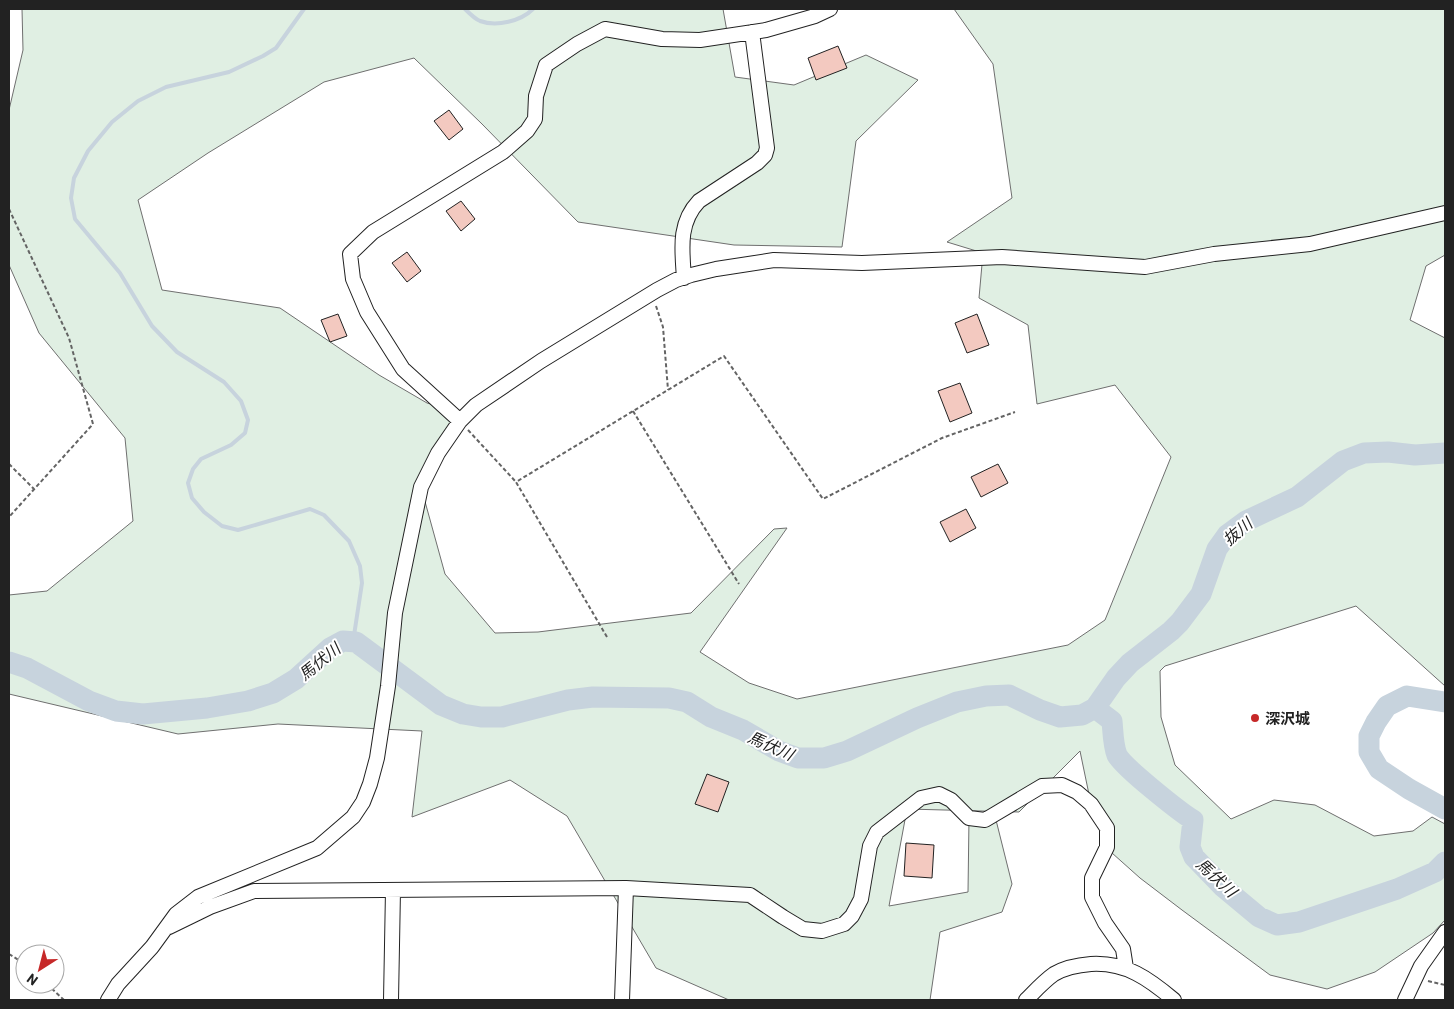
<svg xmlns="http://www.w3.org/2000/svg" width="1454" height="1009" viewBox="0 0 1454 1009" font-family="Barlow,'Noto Sans JP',sans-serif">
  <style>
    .green { fill: #e0efe3; stroke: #6f6f6f }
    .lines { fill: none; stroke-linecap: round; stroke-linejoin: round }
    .stream { stroke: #c7d3dd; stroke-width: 4 }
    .river { stroke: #c7d3dd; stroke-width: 21 }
    .building { fill: #f3c9c0; stroke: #222 }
    .minor-casing { stroke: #222; stroke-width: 16 }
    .path { stroke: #646464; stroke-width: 2; stroke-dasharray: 4 2.5; stroke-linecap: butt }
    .minor { stroke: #fff; stroke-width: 14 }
    .poi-dot { fill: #c62828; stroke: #fff; stroke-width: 2 }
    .labels { text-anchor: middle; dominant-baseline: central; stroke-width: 4; stroke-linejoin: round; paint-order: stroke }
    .poi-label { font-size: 15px; font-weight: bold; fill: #222; stroke: #fff; text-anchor: start }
    .water-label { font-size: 16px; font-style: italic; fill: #222; stroke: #fff }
  </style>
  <rect width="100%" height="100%" fill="#fff"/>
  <!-- green -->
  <path class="green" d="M 22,9 L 723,9 L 735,77 L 794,85 L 866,55 L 918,80 L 856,141 L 842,247 L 734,245 L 578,222 L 482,124 L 414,58 L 324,82 L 208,153 L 138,200 L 162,290 L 280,308 L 379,375 L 427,403 L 459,412 L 421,487 L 445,574 L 495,633 L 538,632 L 691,613 L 774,529 L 787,528 L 700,652 L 749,683 L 797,699 L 1068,645 L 1105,620 L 1171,457 L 1115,385 L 1037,404 L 1028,325 L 979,298 L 983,253 L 947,242 L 1012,198 L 993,64 L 954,9 L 1445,9 L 1445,255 L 1426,266 L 1410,320 L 1445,338 L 1445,686 L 1356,606 L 1165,666 L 1160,671 L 1161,717 L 1175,765 L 1231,819 L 1274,800 L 1315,805 L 1374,836 L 1413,831 L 1432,817 L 1445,824 L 1445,920 L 1433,933 L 1375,972 L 1327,989 L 1270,975 L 1182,910 L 1140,878 L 1112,853 L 1091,804 L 1080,751 L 1019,812 L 907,809 L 889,906 L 968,892 L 969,818 L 996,820 L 1012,884 L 1002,912 L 940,932 L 930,1000 L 729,1000 L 656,968 L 567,816 L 510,780 L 412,817 L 422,731 L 278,724 L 178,734 L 9,694 L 9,595 L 47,591 L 133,521 L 125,438 L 39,333 L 9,265 L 9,110 L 23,50 Z"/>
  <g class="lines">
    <!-- stream -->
    <path class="stream" d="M 304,9 L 276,48 L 263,56 L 229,72 L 166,87 L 138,101 L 112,122 L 88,151 L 74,178 L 71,198 L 75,219 L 120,273 L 152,326 L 177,352 L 224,382 L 241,401 L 248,420 L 245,433 L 231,445 L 201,459 L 193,469 L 188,483 L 192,498 L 204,512 L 222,526 L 238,530 L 310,509 L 324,515 L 349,541 L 360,566 L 362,583 L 353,642
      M 465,9 C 469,13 475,19 480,21 C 497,27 521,21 533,9"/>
    <!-- river -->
    <path class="river" d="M 9,662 L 27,668 L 89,701 L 116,711 L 143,714 L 207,708 L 248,701 L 273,693 L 296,679 L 330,648 L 343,641 L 356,642 L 441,705 L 463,714 L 481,717 L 502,717 L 568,700 L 593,697 L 669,698 L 687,702 L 711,717 L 743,730 L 779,751 L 798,758 L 824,758 L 847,751 L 917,718 L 957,702 L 986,696 L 1009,695 L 1040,710 L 1060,717 L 1082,715 L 1095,708 L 1116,678 L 1130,663 L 1171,631 L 1180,622 L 1201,594 L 1217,549 L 1227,535 L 1246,521 L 1297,497 L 1343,461 L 1364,453 L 1388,452 L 1415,455 L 1445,453
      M 1445,702 L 1407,696 L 1387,706 L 1376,722 L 1369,736 L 1369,752 L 1379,769 L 1409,789 L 1445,809
      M 1095,708 L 1112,721 C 1113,731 1113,745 1117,755 C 1123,767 1180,812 1193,820 L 1190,847 L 1194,857 L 1223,887 L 1259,917 L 1277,925 L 1299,922 L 1397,889 L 1435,872 L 1445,862"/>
  </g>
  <!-- building -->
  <path class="building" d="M 838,46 L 847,68 L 816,80 L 808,58 Z
    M 449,110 L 463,129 L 449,140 L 434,121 Z
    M 461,201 L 475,219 L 461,231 L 446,211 Z
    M 407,252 L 421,271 L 407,282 L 392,263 Z
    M 338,314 L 347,336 L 330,342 L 321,320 Z
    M 977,314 L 989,345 L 967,353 L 955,323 Z
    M 960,383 L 972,413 L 950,422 L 938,391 Z
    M 998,464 L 1008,483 L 981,497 L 971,477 Z
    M 966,509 L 976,528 L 950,542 L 940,522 Z
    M 707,774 L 729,782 L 718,812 L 695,804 Z
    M 906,843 L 934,845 L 932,878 L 904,876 Z"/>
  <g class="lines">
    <!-- minor casing -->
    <g class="minor-casing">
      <path id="minor" d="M 684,278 C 682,249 678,223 699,201 L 757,163 L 765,155 L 767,148 L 752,32
        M 460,421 L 403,369 L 367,312 L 353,279 L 350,254 L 373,232 L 503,152 L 527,131 L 535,119 L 536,96 L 546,65 L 577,44 L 605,29 L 662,39 L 700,40 L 766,30 L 815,16 L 830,9
        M 169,927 L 210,907 L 254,891 L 626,888 L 750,895 L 783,917 L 803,929 L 822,931 L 844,924 L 852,916 L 861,899 L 870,846 L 877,832 L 921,798 L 939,794 L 951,800 L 969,818 L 985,820 L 1042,786 L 1062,785 L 1077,792 L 1091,804 L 1107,828 L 1107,847 L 1092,878 L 1092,897 L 1105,923 L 1123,949 L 1126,968
        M 108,1000 L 118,984 L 152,947 L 176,914 L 198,897 L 317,848 L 353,817 L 363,802 L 370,784 L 377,758 L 388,686 L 395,613 L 421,487 L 438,453 L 460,421 L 476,405 L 541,361 L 657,290 L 676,280 L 691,275 L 716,269 L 774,260 L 862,263 L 1002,257 L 1145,267 L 1214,254 L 1310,244 L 1445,213
        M 391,1000 L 393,890
        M 622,1000 L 626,888
        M 1026,1000 C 1035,991 1044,981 1054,974 C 1066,967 1078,965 1091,964 C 1126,962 1149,979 1174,1000
        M 1405,1000 L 1421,966 L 1445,932"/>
    </g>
    <!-- path -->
    <path class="path" d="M 9,209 L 69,338 L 93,424 L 9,517
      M 656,306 L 663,327 L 668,390
      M 633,411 L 739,584
      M 468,430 L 516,482
      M 9,464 L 34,489
      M 607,637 L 516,482 L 724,356 L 823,499 L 942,438 L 1015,412
      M 9,954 L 25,964
      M 1428,981 L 1445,985
      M 47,984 L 64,1000"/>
    <!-- minor -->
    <use href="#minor" class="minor"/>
  </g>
  <!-- markers -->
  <circle class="poi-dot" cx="1255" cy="718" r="5"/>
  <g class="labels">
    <!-- poi labels -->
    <g class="poi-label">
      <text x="1265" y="718">深沢城</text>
    </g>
    <!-- water labels -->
    <g class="water-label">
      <text transform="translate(1237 531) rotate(-40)">抜川</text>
      <text transform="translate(319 661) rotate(-39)">馬伏川</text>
      <text transform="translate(771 745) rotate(24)">馬伏川</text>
      <text transform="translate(1217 877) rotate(43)">馬伏川</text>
    </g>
  </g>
  <!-- border -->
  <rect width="1454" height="1009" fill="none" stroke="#222222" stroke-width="20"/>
  <!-- north arrow -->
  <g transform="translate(40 969) rotate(216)"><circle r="24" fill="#ffffff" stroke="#a7a7a7"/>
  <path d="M0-4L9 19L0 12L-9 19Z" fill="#c62828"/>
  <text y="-8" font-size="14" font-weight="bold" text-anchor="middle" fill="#222222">N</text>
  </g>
</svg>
